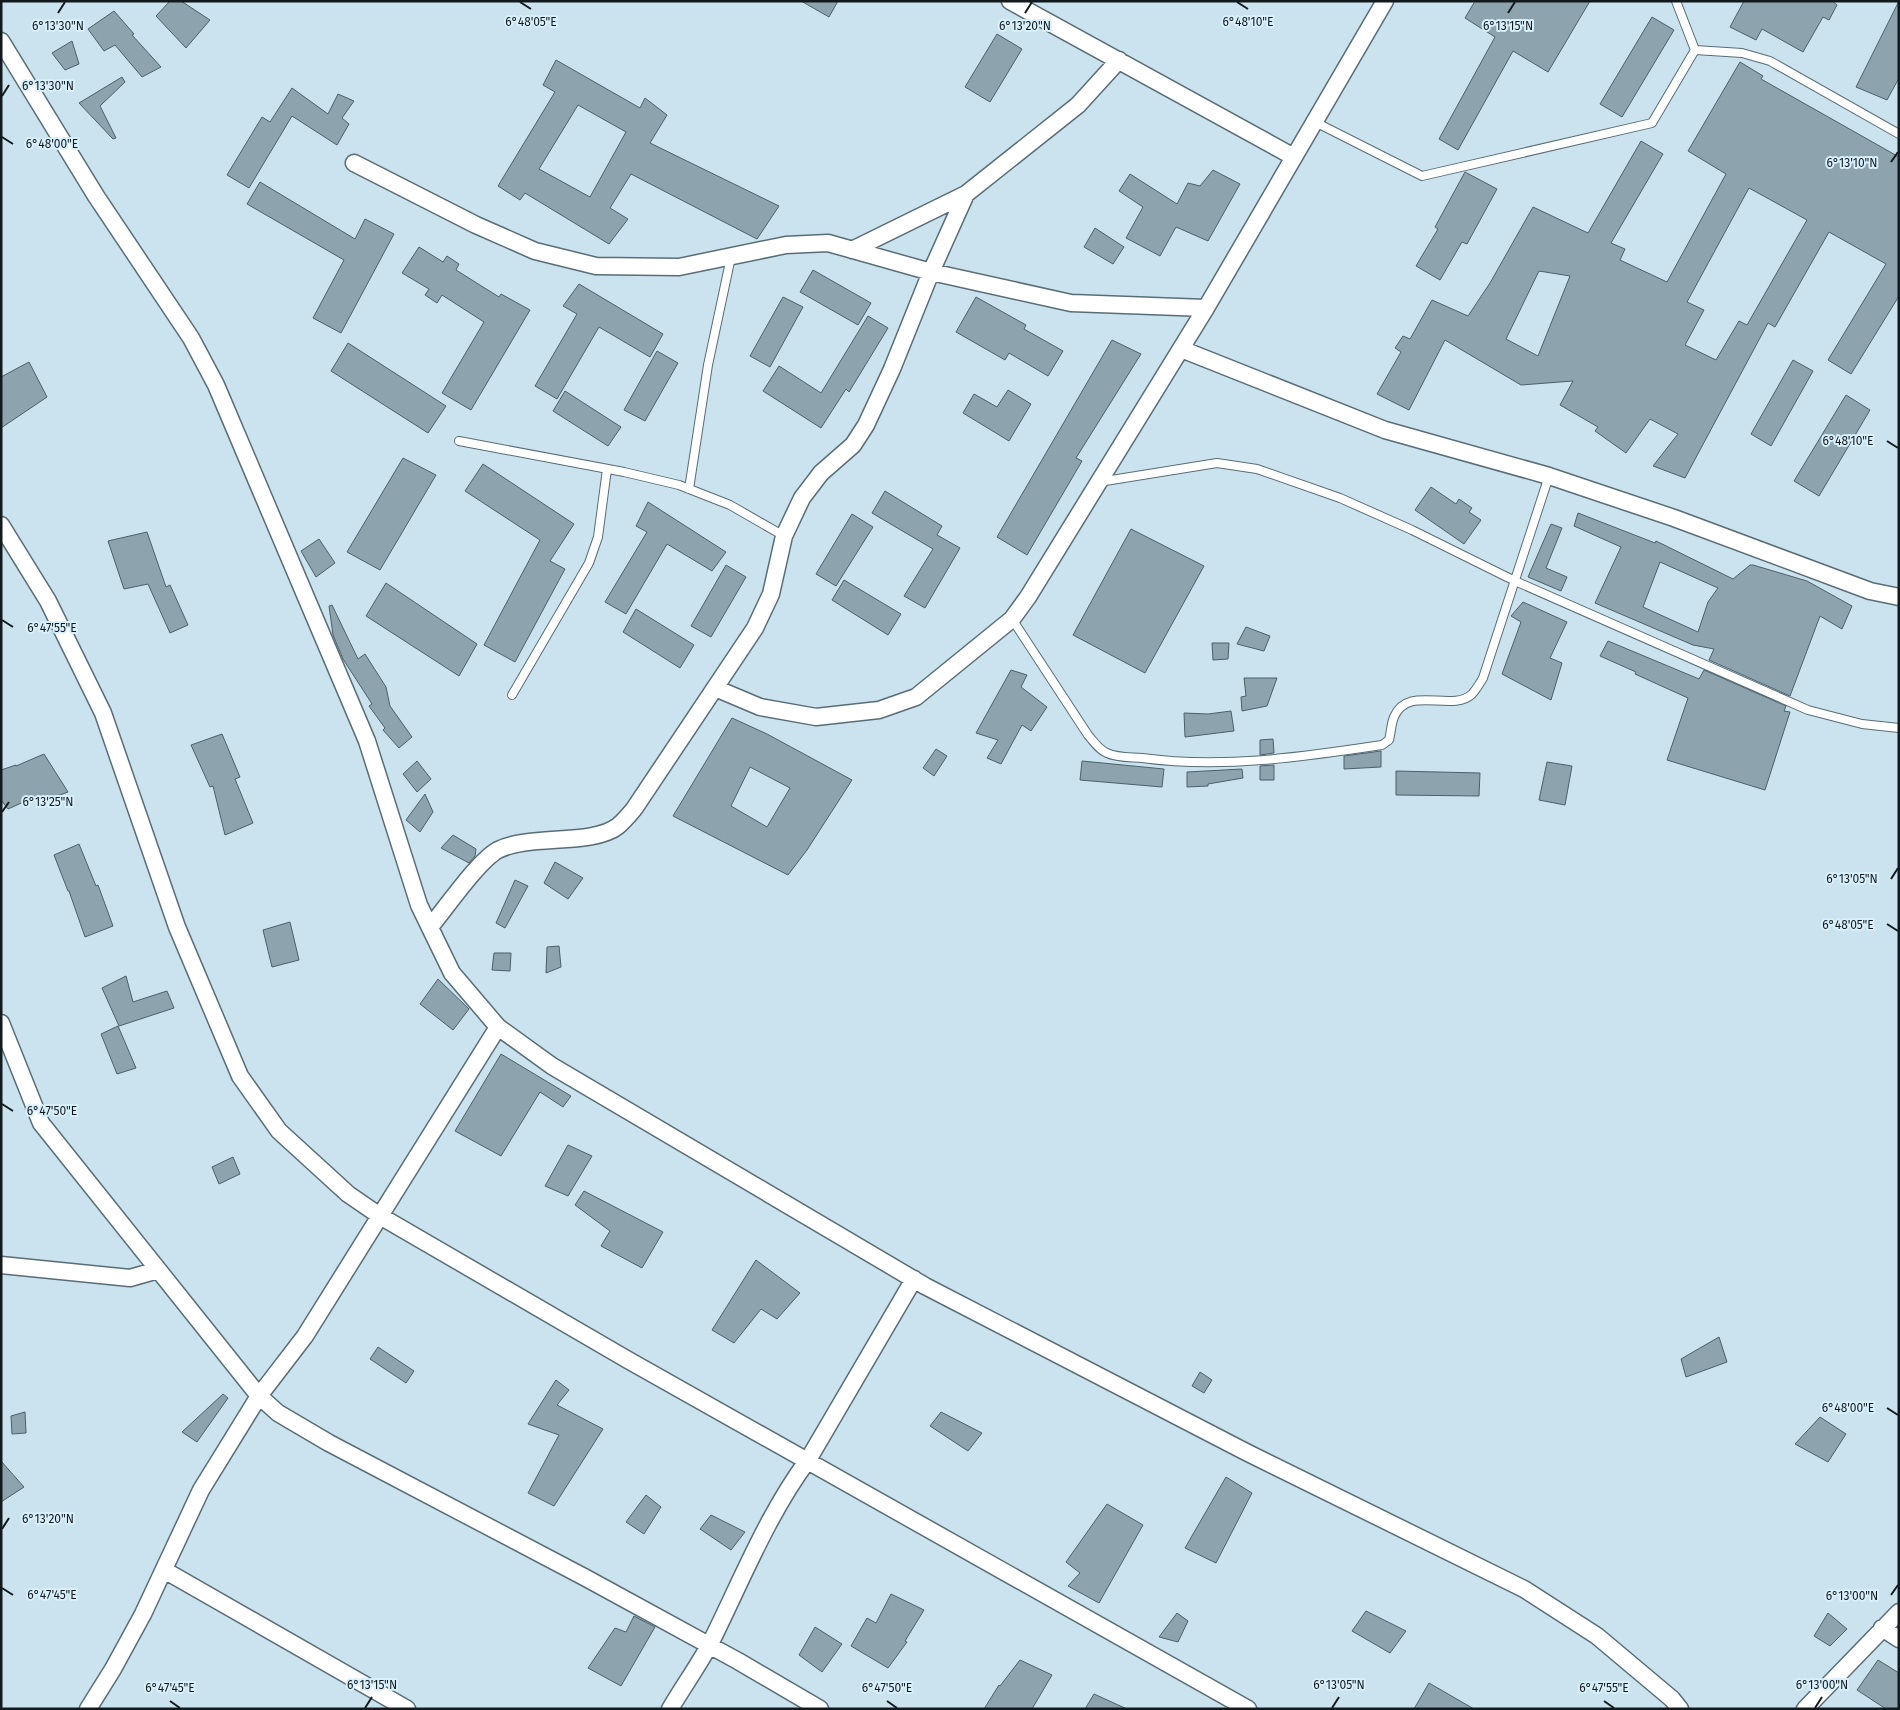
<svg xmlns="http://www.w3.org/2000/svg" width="1900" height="1710" viewBox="0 0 1900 1710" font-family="'Fira Sans',sans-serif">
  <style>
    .building { fill: #8da4ae; stroke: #4b6069; fill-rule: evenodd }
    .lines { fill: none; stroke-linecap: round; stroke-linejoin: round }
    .service-casing { stroke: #586d77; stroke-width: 10 }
    .minor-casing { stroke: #586d77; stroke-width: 19 }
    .service { stroke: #fff; stroke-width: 8 }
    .minor { stroke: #fff; stroke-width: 16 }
    .ticks { fill: none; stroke: #121a1e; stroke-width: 2 }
    .ticks-label { font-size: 12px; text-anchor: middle; fill: #121a1e; stroke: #d8f0fc; stroke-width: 4; stroke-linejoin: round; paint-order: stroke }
  </style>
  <rect width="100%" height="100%" fill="#cbe3ee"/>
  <!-- building -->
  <path class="building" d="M 170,1 L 181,1 L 210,20 L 186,48 L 156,16 Z
    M 801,1 L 838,1 L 829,17 Z
    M 1475,1 L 1590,1 L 1548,72 L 1513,51 L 1458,150 L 1439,139 L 1495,37 L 1465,18 Z
    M 1744,1 L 1832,1 L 1837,5 L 1829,20 L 1823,17 L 1803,52 L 1762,29 L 1756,40 L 1730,27 Z
    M 1899,1 L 1899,78 L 1887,100 L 1856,87 Z
    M 114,11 L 134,34 L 132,35 L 161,67 L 142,77 L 115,45 L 104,51 L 88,29 Z
    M 1652,17 L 1674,30 L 1622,117 L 1600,104 Z
    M 997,34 L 1022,49 L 990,102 L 965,87 Z
    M 72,41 L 79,64 L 65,70 L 52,53 Z
    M 556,60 L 640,108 L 645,98 L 667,115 L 650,143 L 779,206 L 757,239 L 631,174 L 610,208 L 628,219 L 609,244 L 525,193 L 520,200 L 498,186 L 555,92 L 543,85 ZM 578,105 L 626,132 L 590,197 L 539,169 Z
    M 1740,62 L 1763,76 L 1761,79 L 1899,157 L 1899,296 L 1851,374 L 1828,360 L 1886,264 L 1829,232 L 1775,327 L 1768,323 L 1685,478 L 1653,466 L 1678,434 L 1650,419 L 1626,453 L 1595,431 L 1598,427 L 1560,405 L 1573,381 L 1521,385 L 1445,340 L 1409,410 L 1377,394 L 1401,352 L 1395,348 L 1403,336 L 1410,339 L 1432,300 L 1468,316 L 1490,283 L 1533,207 L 1588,233 L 1641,141 L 1663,154 L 1611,243 L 1625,249 L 1620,260 L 1667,282 L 1726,174 L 1688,151 ZM 1749,188 L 1807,220 L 1747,325 L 1739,321 L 1716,360 L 1685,345 L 1704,310 L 1687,302 ZM 1539,271 L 1570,276 L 1538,356 L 1506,339 Z
    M 122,77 L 125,82 L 100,106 L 116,138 L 113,139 L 79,103 Z
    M 292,88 L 328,114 L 338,94 L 354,101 L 342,118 L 349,124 L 337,145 L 292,116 L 249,188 L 227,175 L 262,117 L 270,122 Z
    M 1213,170 L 1240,184 L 1208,241 L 1176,227 L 1160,256 L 1126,238 L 1143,207 L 1119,191 L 1130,174 L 1177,204 L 1188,183 L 1200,186 Z
    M 1465,172 L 1497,189 L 1467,244 L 1462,242 L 1440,280 L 1416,266 L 1438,229 L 1435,227 Z
    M 260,182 L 355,239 L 365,219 L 394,234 L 341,333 L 313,318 L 344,260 L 247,204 Z
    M 1095,228 L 1124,247 L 1113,264 L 1084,247 Z
    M 419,247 L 443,262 L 447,256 L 459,264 L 456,270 L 499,297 L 501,294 L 530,310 L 471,410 L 442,393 L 484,322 L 442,295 L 437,303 L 425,295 L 429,289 L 402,273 Z
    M 813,270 L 871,303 L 858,325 L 800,292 Z
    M 579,284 L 663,334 L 650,357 L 599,327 L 557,399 L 535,386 L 577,314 L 563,306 Z
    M 783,297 L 803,307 L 770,367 L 750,356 Z
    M 976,297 L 1026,325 L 1024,329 L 1063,351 L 1048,376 L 1009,353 L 1005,360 L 956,332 Z
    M 868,316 L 888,328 L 849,392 L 846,389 L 821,428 L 763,391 L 779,366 L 821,393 Z
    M 1112,340 L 1141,354 L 1076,458 L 1082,461 L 1027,555 L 997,537 Z
    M 348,343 L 446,406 L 428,433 L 331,371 Z
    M 657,351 L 678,363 L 645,421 L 624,410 Z
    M 1793,360 L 1813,371 L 1771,446 L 1751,434 Z
    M 29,362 L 47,397 L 1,428 L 1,377 Z
    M 1008,390 L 1031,404 L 1009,441 L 963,413 L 974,394 L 997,407 Z
    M 565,391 L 621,427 L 608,446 L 553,411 Z
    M 1846,395 L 1870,410 L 1819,496 L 1794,481 Z
    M 403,458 L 436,475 L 380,570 L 347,552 Z
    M 483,464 L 574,524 L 550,561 L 565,569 L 515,662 L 484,645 L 540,540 L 465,491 Z
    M 1431,487 L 1456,504 L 1459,499 L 1472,508 L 1469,512 L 1481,520 L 1464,544 L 1415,510 Z
    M 885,491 L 942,526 L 937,535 L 960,548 L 925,608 L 904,596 L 933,549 L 872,513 Z
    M 648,502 L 726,552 L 712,571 L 667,544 L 626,614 L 605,602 L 647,532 L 636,526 Z
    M 1578,513 L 1655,543 L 1656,541 L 1733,579 L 1750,565 L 1753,565 L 1807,581 L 1852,606 L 1842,629 L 1820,616 L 1790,696 L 1709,660 L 1714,649 L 1693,645 L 1595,603 L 1621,547 L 1574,526 ZM 1660,562 L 1718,588 L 1708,602 L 1698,632 L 1643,607 Z
    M 852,514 L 873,527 L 836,586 L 816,574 Z
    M 1551,524 L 1562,528 L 1546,568 L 1567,577 L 1561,591 L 1528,577 Z
    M 1131,529 L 1204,566 L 1145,673 L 1073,635 Z
    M 147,532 L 166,587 L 170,585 L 188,625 L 170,633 L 148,584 L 124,589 L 108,541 Z
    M 319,539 L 335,563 L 316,577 L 301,551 Z
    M 726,565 L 746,577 L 711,637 L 691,626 Z
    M 844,580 L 901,614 L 888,635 L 832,600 Z
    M 386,583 L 477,644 L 459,676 L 366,616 Z
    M 1523,602 L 1567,622 L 1550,658 L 1562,663 L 1551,700 L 1502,674 L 1521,622 L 1511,616 Z
    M 332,605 L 358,659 L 365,654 L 386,687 L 390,706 L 412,737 L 399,748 L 383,730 L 385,728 L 369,706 L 372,704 L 343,659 L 333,635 L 329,606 Z
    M 636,609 L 694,645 L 680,668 L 623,632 Z
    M 1246,627 L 1270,636 L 1264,651 L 1237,644 Z
    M 1608,641 L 1699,679 L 1704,670 L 1786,706 L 1784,711 L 1790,712 L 1765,790 L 1667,760 L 1688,698 L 1635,674 L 1636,672 L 1600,656 Z
    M 1212,643 L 1229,643 L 1228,659 L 1213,660 Z
    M 1011,670 L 1027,675 L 1021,687 L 1047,707 L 1031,731 L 1022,725 L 1001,764 L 987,758 L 998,740 L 976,733 Z
    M 1244,678 L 1277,678 L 1267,706 L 1242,711 L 1241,697 L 1246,696 Z
    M 1231,711 L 1234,731 L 1185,737 L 1184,713 L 1208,714 Z
    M 732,718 L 767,734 L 852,780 L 807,850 L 788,875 L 673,816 ZM 750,767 L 790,788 L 767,827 L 731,806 Z
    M 222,734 L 240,777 L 235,779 L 253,823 L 225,835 L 213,786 L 210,787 L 191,745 Z
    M 1273,739 L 1274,753 L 1260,755 L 1260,740 Z
    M 936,749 L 947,756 L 934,776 L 923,768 Z
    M 1381,751 L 1381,767 L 1344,769 L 1344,756 Z
    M 44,754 L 68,792 L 40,802 L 37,796 L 8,809 L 1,800 L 1,770 L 16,765 L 16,766 Z
    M 417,761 L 431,779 L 417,792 L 403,774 Z
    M 1082,761 L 1164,769 L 1162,787 L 1080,780 Z
    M 1547,762 L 1572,766 L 1565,805 L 1539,800 Z
    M 1274,765 L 1274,780 L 1260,780 L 1260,766 Z
    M 1242,769 L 1243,778 L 1208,784 L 1208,786 L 1187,787 L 1187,772 Z
    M 1396,771 L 1480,773 L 1479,796 L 1396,795 Z
    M 425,794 L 433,812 L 420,832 L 406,820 Z
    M 453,835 L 476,849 L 475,856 L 469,863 L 441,848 Z
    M 79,844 L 96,886 L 98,885 L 113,926 L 85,937 L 69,891 L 68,891 L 54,855 Z
    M 555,862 L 583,878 L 568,899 L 544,883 Z
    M 515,880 L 528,886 L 505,928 L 496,923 Z
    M 290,922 L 299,960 L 272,967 L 263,930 Z
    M 559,946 L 561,967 L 546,973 L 547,947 Z
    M 494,953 L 511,953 L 510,971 L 492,970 Z
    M 126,976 L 133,1002 L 167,991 L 174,1008 L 119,1026 L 102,988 Z
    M 438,979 L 469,1009 L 453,1030 L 420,1004 Z
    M 118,1026 L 136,1068 L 117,1074 L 101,1034 Z
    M 501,1054 L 571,1096 L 563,1107 L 540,1092 L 501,1156 L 455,1131 Z
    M 568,1145 L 592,1156 L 568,1196 L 545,1186 Z
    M 233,1157 L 240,1174 L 219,1184 L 212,1167 Z
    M 584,1191 L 663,1232 L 642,1268 L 601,1246 L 610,1231 L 575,1205 Z
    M 756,1260 L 800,1293 L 777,1319 L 761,1309 L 734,1343 L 712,1330 Z
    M 1719,1337 L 1727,1362 L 1686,1377 L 1681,1359 Z
    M 378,1347 L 414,1371 L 406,1383 L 370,1359 Z
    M 1200,1372 L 1212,1380 L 1204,1393 L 1192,1386 Z
    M 556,1380 L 569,1390 L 557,1405 L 603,1429 L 554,1506 L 528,1493 L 559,1435 L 528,1424 Z
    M 223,1394 L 228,1398 L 197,1442 L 182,1432 Z
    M 25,1412 L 26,1433 L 12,1434 L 11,1416 Z
    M 941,1412 L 982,1433 L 968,1451 L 930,1426 Z
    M 1820,1417 L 1846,1434 L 1828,1462 L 1795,1444 Z
    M 1,1461 L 24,1487 L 1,1502 Z
    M 1226,1477 L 1252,1493 L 1216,1563 L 1185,1548 Z
    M 646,1495 L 661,1507 L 644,1534 L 626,1522 Z
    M 1107,1504 L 1143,1525 L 1099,1603 L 1068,1586 L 1080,1573 L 1066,1562 Z
    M 711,1515 L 745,1532 L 731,1550 L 700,1529 Z
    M 891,1594 L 924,1610 L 905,1641 L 907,1642 L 888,1668 L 851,1646 L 867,1618 L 876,1623 Z
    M 1366,1611 L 1406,1631 L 1390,1653 L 1352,1631 Z
    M 1177,1613 L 1188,1621 L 1178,1642 L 1159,1637 Z
    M 1828,1613 L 1847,1629 L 1830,1646 L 1814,1636 Z
    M 634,1616 L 655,1627 L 621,1686 L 588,1668 L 615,1628 L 626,1632 Z
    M 815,1627 L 842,1644 L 822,1672 L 799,1655 Z
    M 1020,1660 L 1052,1675 L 1032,1709 L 984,1709 L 999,1685 L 1000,1686 Z
    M 1878,1660 L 1899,1673 L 1899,1709 L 1886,1709 L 1857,1690 Z
    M 1429,1683 L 1474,1709 L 1414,1709 Z
    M 1094,1694 L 1127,1709 L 1085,1709 Z"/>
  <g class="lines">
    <!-- service casing -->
    <g class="service-casing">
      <path id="service" d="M 1695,50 L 1742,53 L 1770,61 L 1899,134
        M 1315,122 L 1422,176 L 1652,123 L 1695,50 L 1676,1
        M 459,441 L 624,472 L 679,485 L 730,505 L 784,536
        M 1099,482 L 1217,463 L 1257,469 L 1340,498 L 1412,530 L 1515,581 L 1808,710 L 1862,724 L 1899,728
        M 689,489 L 708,365 L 731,257
        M 1012,619 L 1088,735 C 1094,742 1099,750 1107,753 C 1117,758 1131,757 1142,758 C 1222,769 1302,757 1382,745 L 1389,740 C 1391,733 1391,724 1394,717 C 1408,684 1452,713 1472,694 C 1476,690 1480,683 1483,678 L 1549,476
        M 512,695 L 589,563 L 598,537 L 607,469"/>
    </g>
    <!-- minor casing -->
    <g class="minor-casing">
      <path id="minor" d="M 1010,1 L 1294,157
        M 1,41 L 96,196 L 191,338 L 216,385 L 367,741 L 419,905 L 452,973 L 498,1027 L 552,1066 L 925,1286 L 1246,1452 L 1524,1589 L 1597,1636 L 1672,1699 L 1680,1709
        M 354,163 L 476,225 L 535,251 L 596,266 L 679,267 L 786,245 L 828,243 L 931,272 L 1071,303 L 1206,308
        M 852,250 L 966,194 L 1078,105 L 1119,60
        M 1181,349 L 1385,430 L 1549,476 L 1674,518 L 1870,591 L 1899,597
        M 1,525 L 48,601 L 103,713 L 177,927 L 240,1076 L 279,1131 L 348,1194 L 380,1216 L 628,1360 L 1248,1709
        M 715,688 L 760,707 L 816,717 L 879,710 L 916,697 L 1012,619 L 1028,597 L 1206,308 L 1385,1
        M 430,927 C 446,908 478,861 498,850 C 529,834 593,846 618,826 C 624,821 629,815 634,809 L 755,628 L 771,594 L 784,536 L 802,498 L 821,473 L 853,445 L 866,425 L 892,369 L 931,272 L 966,194
        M 1,1023 L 41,1123 L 259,1396 L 278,1413 L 329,1443 L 586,1578 L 738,1661 L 820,1709
        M 1,1265 L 130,1278 L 158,1270
        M 164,1570 L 407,1709
        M 1882,1628 L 1899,1639
        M 88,1709 L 113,1669 L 143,1614 L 201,1490 L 259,1396 L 305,1336 L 498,1027
        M 670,1709 C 683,1687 698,1666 710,1644 C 741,1582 767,1515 808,1460 L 914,1279
        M 1805,1709 L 1899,1612"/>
    </g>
    <!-- service -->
    <use href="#service" class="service"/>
    <!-- minor -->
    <use href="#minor" class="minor"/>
  </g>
  <!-- ticks -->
  <path class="ticks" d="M 520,2 L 531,9M 1237,2 L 1248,9M 58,13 L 65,2M 1025,13 L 1032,2M 1508,13 L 1515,2M 2,96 L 9,85M 2,137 L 13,144M 1891,162 L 1898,152M 1887,441 L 1898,448M 2,620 L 13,627M 2,812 L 9,802M 1891,879 L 1898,868M 1887,924 L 1898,931M 2,1104 L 13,1111M 1887,1408 L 1898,1415M 2,1529 L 9,1518M 2,1588 L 13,1595M 1891,1595 L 1898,1585M 170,1701 L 180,1708M 887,1701 L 897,1708M 1604,1701 L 1614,1708M 365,1708 L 372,1697M 1332,1708 L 1339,1697M 1815,1708 L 1822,1697"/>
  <g class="ticks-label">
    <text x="531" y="26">6°48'05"E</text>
    <text x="1248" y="26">6°48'10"E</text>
    <text x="58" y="30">6°13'30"N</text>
    <text x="1025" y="30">6°13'20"N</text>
    <text x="1508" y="30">6°13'15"N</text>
    <text x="48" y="90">6°13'30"N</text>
    <text x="52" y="148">6°48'00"E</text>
    <text x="1852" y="167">6°13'10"N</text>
    <text x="1848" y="445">6°48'10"E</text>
    <text x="52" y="632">6°47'55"E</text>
    <text x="48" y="806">6°13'25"N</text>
    <text x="1852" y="883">6°13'05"N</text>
    <text x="1848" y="929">6°48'05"E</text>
    <text x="52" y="1115">6°47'50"E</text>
    <text x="1848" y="1412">6°48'00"E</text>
    <text x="48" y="1523">6°13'20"N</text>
    <text x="52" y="1599">6°47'45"E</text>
    <text x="1852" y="1600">6°13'00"N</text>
    <text x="372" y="1689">6°13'15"N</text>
    <text x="1339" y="1689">6°13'05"N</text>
    <text x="1822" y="1689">6°13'00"N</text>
    <text x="170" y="1692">6°47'45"E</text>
    <text x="887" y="1692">6°47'50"E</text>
    <text x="1604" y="1692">6°47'55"E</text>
  </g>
  <!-- border -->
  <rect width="1900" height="1710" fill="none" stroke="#121a1e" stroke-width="5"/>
</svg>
